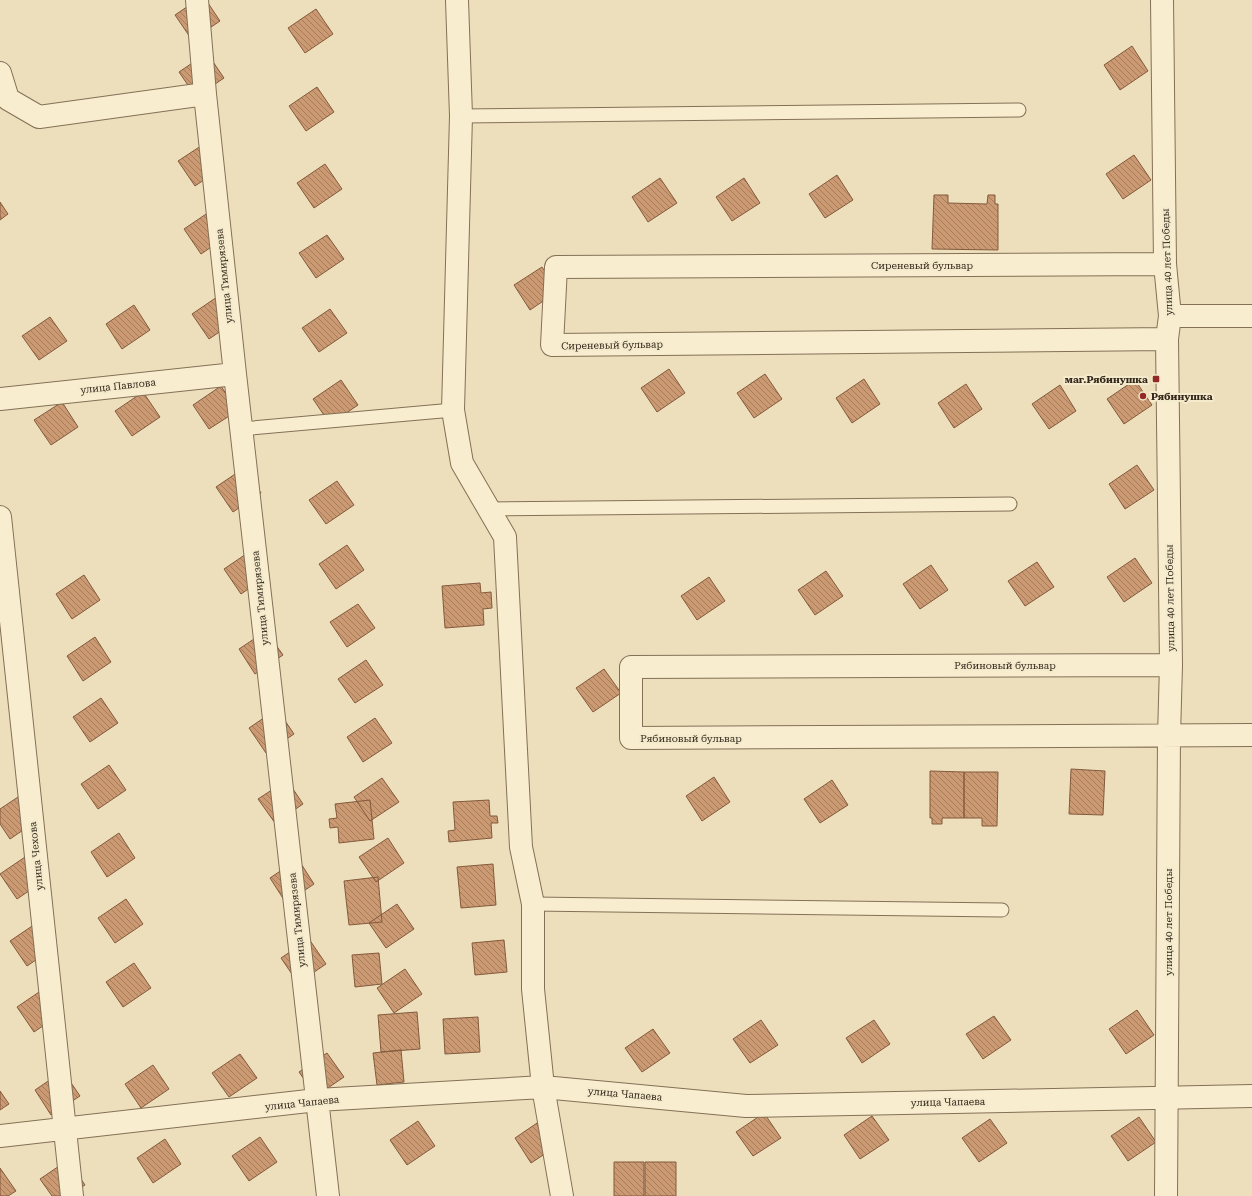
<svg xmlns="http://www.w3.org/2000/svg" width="1252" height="1196" viewBox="0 0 1252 1196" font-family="'Roboto Serif',serif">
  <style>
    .building { fill: url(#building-back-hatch); stroke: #835a3c }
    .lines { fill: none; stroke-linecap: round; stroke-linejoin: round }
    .service-casing { stroke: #847056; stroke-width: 15 }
    .minor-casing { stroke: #847056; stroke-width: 24 }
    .service { stroke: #f8edcf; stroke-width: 13 }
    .minor { stroke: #f8edcf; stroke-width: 22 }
    .poi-dot { fill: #922927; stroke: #f4eacc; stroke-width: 1.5 }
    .labels { text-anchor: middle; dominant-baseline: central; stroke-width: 4; stroke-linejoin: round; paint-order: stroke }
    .street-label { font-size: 10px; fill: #33271b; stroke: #f4eacc }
    .poi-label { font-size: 10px; font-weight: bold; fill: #33271b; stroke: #f4eacc; text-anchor: end }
  </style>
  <defs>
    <pattern id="building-back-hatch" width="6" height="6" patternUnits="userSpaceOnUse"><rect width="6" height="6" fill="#cb9972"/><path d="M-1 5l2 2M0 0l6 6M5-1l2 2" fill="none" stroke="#a57d5d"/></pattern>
  </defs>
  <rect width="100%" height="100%" fill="#eddfbc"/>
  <!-- building -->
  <path class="building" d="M 197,0 L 206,0 L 220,21 L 192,40 L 175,15 Z
    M 316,9 L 333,34 L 305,53 L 288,28 Z
    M 1132,46 L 1148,71 L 1120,90 L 1104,65 Z
    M 207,53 L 224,78 L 196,97 L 179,72 Z
    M 317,87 L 334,112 L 306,131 L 289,106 Z
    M 207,142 L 223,167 L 195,186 L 178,161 Z
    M 1134,155 L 1151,180 L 1123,199 L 1106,174 Z
    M 325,164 L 342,189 L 314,208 L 297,183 Z
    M 837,175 L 853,200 L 825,218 L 809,194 Z
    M 660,178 L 677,203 L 648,222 L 632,197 Z
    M 744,178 L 760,203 L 732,221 L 716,197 Z
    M 934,195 L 948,195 L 948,203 L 987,204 L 988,195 L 995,195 L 995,204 L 998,204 L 998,250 L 932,249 Z
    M 0,202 L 8,214 L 0,220 Z
    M 212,210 L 229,235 L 201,254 L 184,229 Z
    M 327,235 L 344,259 L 316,278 L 299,253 Z
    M 542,267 L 558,291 L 530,310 L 514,285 Z
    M 220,295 L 237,320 L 209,339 L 192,314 Z
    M 134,305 L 150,330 L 122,349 L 106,324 Z
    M 330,309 L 347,333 L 319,352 L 302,328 Z
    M 50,317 L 67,341 L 39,360 L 22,336 Z
    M 669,369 L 685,393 L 657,412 L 641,388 Z
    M 765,374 L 782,399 L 754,418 L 737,393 Z
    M 864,379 L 880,404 L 852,423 L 836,398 Z
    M 341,380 L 358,405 L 330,424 L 313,399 Z
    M 1135,380 L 1152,405 L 1124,424 L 1107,399 Z
    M 966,384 L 982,409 L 954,428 L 938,403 Z
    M 1060,385 L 1076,411 L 1049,429 L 1032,404 Z
    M 221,386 L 237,411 L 209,429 L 193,405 Z
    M 143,392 L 160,417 L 132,436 L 115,411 Z
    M 62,402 L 78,427 L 51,445 L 34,420 Z
    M 1137,465 L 1154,490 L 1125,509 L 1109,484 Z
    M 244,468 L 261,493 L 233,512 L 216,487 Z
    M 337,481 L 354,505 L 326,524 L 309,500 Z
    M 347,545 L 364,570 L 336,589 L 319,564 Z
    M 252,550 L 269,575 L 241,594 L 224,569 Z
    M 1135,558 L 1152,583 L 1124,602 L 1107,577 Z
    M 1037,562 L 1054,587 L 1025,606 L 1008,581 Z
    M 931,565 L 948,590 L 920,609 L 903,584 Z
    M 826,571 L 843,596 L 815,615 L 798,590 Z
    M 84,575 L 100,600 L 72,619 L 56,594 Z
    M 709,577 L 725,601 L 697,620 L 681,596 Z
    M 480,583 L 481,593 L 491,592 L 492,608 L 483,609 L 484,625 L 445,628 L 442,586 Z
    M 358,604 L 375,628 L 347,647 L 330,622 Z
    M 266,631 L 283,655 L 255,674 L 239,649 Z
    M 95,637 L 111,662 L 83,681 L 67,656 Z
    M 366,660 L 383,685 L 355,703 L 338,679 Z
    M 604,669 L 621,693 L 593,712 L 576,688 Z
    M 101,698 L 118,723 L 90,742 L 73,717 Z
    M 277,709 L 294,734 L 266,753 L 249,728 Z
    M 375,718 L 392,743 L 363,762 L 347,737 Z
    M 109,765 L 126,790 L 98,809 L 81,784 Z
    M 1071,769 L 1105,771 L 1103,815 L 1069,814 Z
    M 930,771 L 964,772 L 964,818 L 942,818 L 942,824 L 932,824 L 932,818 L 930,818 Z
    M 964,772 L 998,772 L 997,826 L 982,826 L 982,818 L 964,818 Z
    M 714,777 L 730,802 L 702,821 L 686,796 Z
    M 382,778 L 399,802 L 370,821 L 354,797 Z
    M 287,780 L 303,804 L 275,823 L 258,799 Z
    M 832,780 L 848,805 L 820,823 L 804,799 Z
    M 21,795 L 38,820 L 10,839 L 0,824 L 0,809 Z
    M 370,800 L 374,839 L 339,843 L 338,827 L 330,828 L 329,819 L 337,818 L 335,804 Z
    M 489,800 L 490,816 L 497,816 L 498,823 L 491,823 L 492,838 L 449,842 L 448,831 L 455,830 L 453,802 Z
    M 119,833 L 135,858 L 107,877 L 91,852 Z
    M 388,838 L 404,863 L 376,882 L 359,857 Z
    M 28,855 L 45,880 L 17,899 L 0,874 Z
    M 298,859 L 314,884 L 286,903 L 270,878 Z
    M 493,864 L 496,905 L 461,908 L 457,867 Z
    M 378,877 L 382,922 L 349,925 L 344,881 Z
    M 126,899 L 143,924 L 115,943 L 98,918 Z
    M 397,904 L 414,929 L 386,948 L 369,923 Z
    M 38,922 L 55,947 L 27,966 L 10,941 Z
    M 309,939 L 326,964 L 298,983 L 281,958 Z
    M 504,940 L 507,972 L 475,975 L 472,943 Z
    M 379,953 L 382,984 L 355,987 L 352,955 Z
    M 134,963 L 151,988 L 123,1007 L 106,982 Z
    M 405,969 L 422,994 L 394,1013 L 377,988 Z
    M 45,988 L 62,1013 L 34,1032 L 17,1007 Z
    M 1137,1010 L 1154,1035 L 1126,1054 L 1109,1029 Z
    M 417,1012 L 420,1049 L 381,1052 L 378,1015 Z
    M 994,1016 L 1011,1040 L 983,1059 L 966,1034 Z
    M 478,1017 L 480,1052 L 445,1054 L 443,1019 Z
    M 761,1020 L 778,1045 L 750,1063 L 733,1039 Z
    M 874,1020 L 890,1044 L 862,1063 L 846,1038 Z
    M 653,1029 L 670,1053 L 642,1072 L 625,1048 Z
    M 401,1050 L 404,1082 L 377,1085 L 373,1053 Z
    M 327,1053 L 344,1077 L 316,1096 L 299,1072 Z
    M 240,1054 L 257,1078 L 229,1097 L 212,1073 Z
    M 153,1065 L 169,1089 L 141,1108 L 125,1084 Z
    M 63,1071 L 80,1096 L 51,1115 L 35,1090 Z
    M 0,1091 L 9,1104 L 0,1110 Z
    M 764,1113 L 781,1138 L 753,1156 L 736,1132 Z
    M 872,1116 L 889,1140 L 860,1159 L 844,1135 Z
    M 1139,1117 L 1156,1142 L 1128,1161 L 1111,1136 Z
    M 543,1119 L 560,1144 L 531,1163 L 515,1138 Z
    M 990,1119 L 1007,1143 L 979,1162 L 962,1138 Z
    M 418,1121 L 435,1146 L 407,1165 L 390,1140 Z
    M 260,1137 L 277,1162 L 249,1181 L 232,1156 Z
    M 165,1139 L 181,1164 L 153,1183 L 137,1158 Z
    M 68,1160 L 85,1185 L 68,1196 L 52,1196 L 40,1179 Z
    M 614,1162 L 644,1162 L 644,1196 L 614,1196 Z
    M 645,1162 L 676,1162 L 676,1196 L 645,1196 Z
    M 0,1168 L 16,1191 L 8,1196 L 0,1196 Z"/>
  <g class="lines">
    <!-- service casing -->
    <g class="service-casing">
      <path id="service" d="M 461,116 L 1019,110
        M 241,429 L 453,410
        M 488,509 L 1010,504
        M 533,904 L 1002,910"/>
    </g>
    <!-- minor casing -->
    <g class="minor-casing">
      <path id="minor" d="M 197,0 L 205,94 L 235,374 L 328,1196
        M 457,0 L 461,116 L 453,410 L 462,463 L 505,537 L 521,847 L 533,904 L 533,989 L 543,1087 L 562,1196
        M 1162,0 L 1165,264 L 1170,316 L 1167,339 L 1171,665 L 1169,736 L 1166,1196
        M 0,73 L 8,99 L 39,117 L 205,94
        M 1165,264 L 556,267 L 552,345 L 1167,339
        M 1170,316 L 1252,316
        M 0,399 L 235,374
        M 0,517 L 72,1196
        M 1171,665 L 631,667 L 631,738 L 1252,735
        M 0,1136 L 317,1100 L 543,1087 L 746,1106 L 1252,1096"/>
    </g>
    <!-- service -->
    <use href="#service" class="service"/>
    <!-- minor -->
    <use href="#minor" class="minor"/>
  </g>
  <!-- markers -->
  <g class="poi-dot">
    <rect x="1152" y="375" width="8" height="8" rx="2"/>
    <circle cx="1143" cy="396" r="4"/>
  </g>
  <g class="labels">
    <!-- street labels -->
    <g class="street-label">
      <text transform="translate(1167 262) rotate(-92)">улица 40 лет Победы</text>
      <text x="922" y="265">Сиреневый бульвар</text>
      <text transform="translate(224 276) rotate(-96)">улица Тимирязева</text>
      <text transform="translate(612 345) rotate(-1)">Сиреневый бульвар</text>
      <text transform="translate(118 386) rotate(-6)">улица Павлова</text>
      <text transform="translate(260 598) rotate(-96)">улица Тимирязева</text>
      <text transform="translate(1170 598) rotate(-91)">улица 40 лет Победы</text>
      <text x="1005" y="665">Рябиновый бульвар</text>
      <text x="691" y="738">Рябиновый бульвар</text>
      <text transform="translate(36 856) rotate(-96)">улица Чехова</text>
      <text transform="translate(297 920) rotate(-96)">улица Тимирязева</text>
      <text transform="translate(1168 922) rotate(-90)">улица 40 лет Победы</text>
      <text transform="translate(625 1094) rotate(5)">улица Чапаева</text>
      <text transform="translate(948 1102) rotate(-1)">улица Чапаева</text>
      <text transform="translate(302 1103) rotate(-6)">улица Чапаева</text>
    </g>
    <!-- poi labels -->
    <g class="poi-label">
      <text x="1148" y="379">маг.Рябинушка</text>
      <text x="1151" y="396" text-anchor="start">Рябинушка</text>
    </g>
  </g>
</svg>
